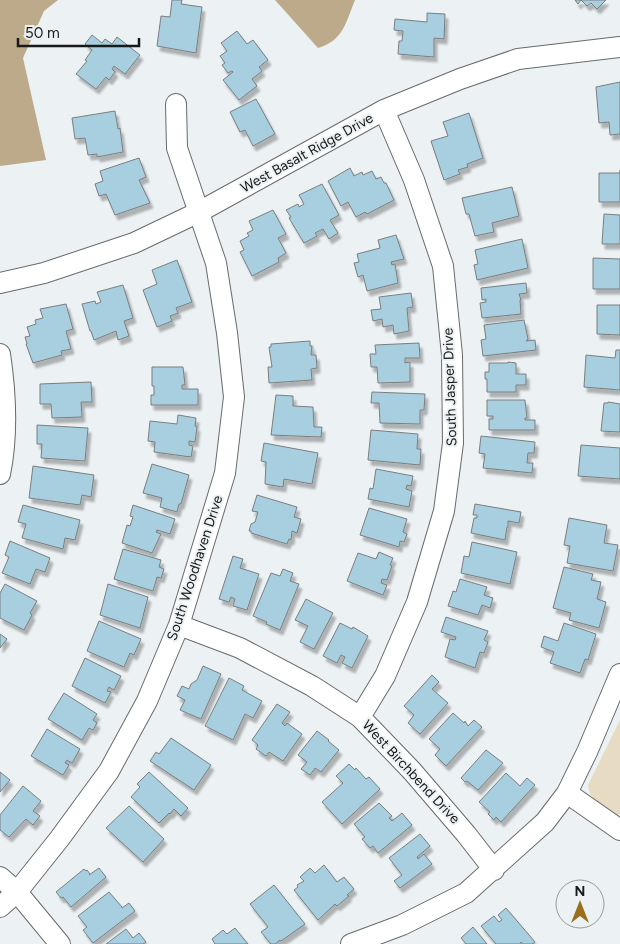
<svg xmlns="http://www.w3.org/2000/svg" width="620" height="944" viewBox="0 0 620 944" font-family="Figtree,sans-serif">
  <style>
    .green { fill: #e8dbc4 }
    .forest { fill: #bcaa8a }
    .building { fill: #a7cfe0; stroke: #7a7e80; filter: url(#shadow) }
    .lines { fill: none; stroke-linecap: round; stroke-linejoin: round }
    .minor-casing { stroke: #676b6d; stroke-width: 22 }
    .minor { stroke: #fff; stroke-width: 20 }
    .labels { text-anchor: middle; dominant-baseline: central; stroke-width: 4; stroke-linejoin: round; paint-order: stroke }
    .street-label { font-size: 14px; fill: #17191a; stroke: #ecf1f3 }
  </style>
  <defs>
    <filter id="shadow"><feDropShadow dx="3" dy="5" stdDeviation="1" flood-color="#0004"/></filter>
  </defs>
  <rect width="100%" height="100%" fill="#ecf1f3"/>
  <!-- green -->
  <path class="green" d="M 620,720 L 620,816 C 607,808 589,802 588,785 Z"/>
  <!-- forest -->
  <path class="forest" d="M 0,0 L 58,0 L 44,11 L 23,58 L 46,160 L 0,166 Z
    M 275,0 L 355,0 C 346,22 343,41 318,48 Z"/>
  <!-- building -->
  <path class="building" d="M 172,0 L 182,0 L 181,4 L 202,7 L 196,53 L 157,46 L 161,16 L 170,17 Z
    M 575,0 L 606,0 L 597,9 L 591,3 L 587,6 L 581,0 L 578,4 Z
    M 427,13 L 445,14 L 444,39 L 434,38 L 434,57 L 398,54 L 399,41 L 402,41 L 403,31 L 394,30 L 395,19 L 427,22 Z
    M 237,31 L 247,44 L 253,40 L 268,60 L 259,67 L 262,71 L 252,79 L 257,86 L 239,100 L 223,80 L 233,72 L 232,71 L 228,73 L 222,65 L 225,63 L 220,56 L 227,51 L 221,43 Z
    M 92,35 L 102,43 L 105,39 L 112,44 L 117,37 L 140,55 L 125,74 L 114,66 L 112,69 L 115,72 L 109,80 L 106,77 L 96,89 L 76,74 L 87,61 L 85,60 L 92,50 L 85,44 Z
    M 620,82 L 620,134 L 610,135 L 609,122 L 599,123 L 596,87 Z
    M 256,99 L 275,134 L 253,146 L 245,130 L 240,132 L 230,112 Z
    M 115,111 L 118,129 L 120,128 L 123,152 L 97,157 L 97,154 L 88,155 L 85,138 L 75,139 L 72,118 Z
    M 469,113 L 483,158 L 467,164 L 468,167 L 458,170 L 460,174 L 444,180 L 431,141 L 448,136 L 443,122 Z
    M 139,158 L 146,177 L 139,180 L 150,203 L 115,215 L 106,194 L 99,196 L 95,184 L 103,181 L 100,171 Z
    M 350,168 L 354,176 L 362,172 L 363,175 L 372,171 L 376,179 L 381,177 L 384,183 L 386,183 L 394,200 L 367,214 L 365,212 L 356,217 L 348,202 L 341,206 L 328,181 Z
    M 620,170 L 620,202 L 599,202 L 599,173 L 620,173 Z
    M 322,184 L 339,215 L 330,220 L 338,233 L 329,239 L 323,229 L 315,233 L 317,236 L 304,243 L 289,218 L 291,217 L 286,210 L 298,204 L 299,207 L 304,204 L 299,195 Z
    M 512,187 L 519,216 L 492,223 L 494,232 L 475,236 L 469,214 L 466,214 L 462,198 Z
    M 273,210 L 286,234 L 278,238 L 286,253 L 278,258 L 279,262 L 252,276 L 240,252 L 244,250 L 240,241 L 249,236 L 247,233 L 253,230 L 249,221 Z
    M 604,214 L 620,215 L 620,244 L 602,244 Z
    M 396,235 L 404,259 L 391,262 L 392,265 L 395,264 L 398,283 L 367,291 L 363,275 L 358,277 L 354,263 L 359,262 L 357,254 L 380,248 L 378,240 Z
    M 522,239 L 528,268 L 477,280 L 474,265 L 478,264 L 475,250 Z
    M 593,258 L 620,259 L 620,289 L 593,289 Z
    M 177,260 L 192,302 L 176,308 L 178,313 L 170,316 L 172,321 L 157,327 L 143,290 L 157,284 L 152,270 Z
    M 526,283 L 527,293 L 519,294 L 521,300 L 520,300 L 521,314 L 482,318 L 480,303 L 486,302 L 486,299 L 482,300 L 481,288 Z
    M 123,285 L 133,318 L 124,321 L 129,336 L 118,340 L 116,331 L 94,340 L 91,331 L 90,331 L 82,304 L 95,301 L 96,304 L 101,302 L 97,292 Z
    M 411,293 L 413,307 L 407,308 L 409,331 L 394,334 L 393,325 L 383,327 L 382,319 L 373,321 L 371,310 L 381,309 L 379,297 Z
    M 66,304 L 73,329 L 66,331 L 71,349 L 61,351 L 62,355 L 33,363 L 26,344 L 27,344 L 25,337 L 30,336 L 27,327 L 36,324 L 35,320 L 43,318 L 40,309 Z
    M 597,305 L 620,305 L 620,335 L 597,334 Z
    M 524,320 L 528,339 L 526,341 L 535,340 L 536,350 L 483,356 L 481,340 L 486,339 L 484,325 Z
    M 310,341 L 310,346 L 312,346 L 311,355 L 316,355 L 317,368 L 311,369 L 312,380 L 269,383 L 268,367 L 272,367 L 269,347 L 271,347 L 271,344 Z
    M 419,343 L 420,358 L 405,358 L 405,363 L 410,362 L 410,382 L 378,383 L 377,367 L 371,367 L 370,354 L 376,354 L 375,345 Z
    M 616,350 L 620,350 L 620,390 L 584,387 L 586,355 L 615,358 Z
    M 508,362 L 516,363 L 516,374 L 526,374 L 526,385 L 516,385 L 516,392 L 487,392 L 487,379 L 485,379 L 485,372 L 489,372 L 489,363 L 508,363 Z
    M 152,367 L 183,367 L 185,385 L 182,385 L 182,389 L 198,389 L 198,405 L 151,405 L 151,395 L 154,395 L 154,386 L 152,386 Z
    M 91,382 L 92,402 L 81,402 L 82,417 L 52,418 L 51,404 L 40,404 L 40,384 Z
    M 372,392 L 425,394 L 424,410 L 420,410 L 420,424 L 380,423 L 379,403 L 371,403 Z
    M 276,395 L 293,396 L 293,406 L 313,407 L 314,427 L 322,427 L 321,437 L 271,435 Z
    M 487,400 L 525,400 L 527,418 L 525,418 L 525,420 L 535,420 L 535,430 L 489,430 L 489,419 L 493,419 L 493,416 L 487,416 Z
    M 608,402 L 620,404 L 620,432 L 601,431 L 604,403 L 608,403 Z
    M 178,415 L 196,418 L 195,426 L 197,427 L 195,442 L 189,441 L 189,445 L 193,446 L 191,457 L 154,452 L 155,442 L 148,441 L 150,421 L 177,424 Z
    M 37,425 L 88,428 L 85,461 L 41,458 L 42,444 L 37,444 Z
    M 371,430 L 418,434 L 417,449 L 421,449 L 420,465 L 368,460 Z
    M 481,436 L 535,442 L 534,453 L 528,453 L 527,463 L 533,463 L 532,473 L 483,468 L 485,454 L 479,453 Z
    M 264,443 L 318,453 L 312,484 L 284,479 L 283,487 L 265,484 L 266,462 L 261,461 Z
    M 581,445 L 620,448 L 620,479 L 578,476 Z
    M 152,464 L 189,475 L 181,504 L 179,504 L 177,512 L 160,507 L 162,498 L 143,493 Z
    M 33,466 L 94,475 L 91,497 L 82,495 L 80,505 L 29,498 Z
    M 376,469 L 413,476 L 411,486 L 407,485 L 406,489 L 412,491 L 409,507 L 368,499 L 370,488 L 373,489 Z
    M 257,495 L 297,507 L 294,517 L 301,519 L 297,533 L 292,531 L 291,540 L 289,539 L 287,544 L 251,533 L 251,531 L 249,531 L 251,524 L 255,522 L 258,512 L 252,511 Z
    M 475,504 L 521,512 L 519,523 L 508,521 L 508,527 L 507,527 L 505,540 L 471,533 L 474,518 L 477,518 L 477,515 L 473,515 Z
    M 23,505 L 80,520 L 75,540 L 65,538 L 63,549 L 22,538 L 26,524 L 18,522 Z
    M 133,505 L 175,519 L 170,534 L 157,530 L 156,532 L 161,534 L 152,553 L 122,543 L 127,525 L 130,526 L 133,517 L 130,516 Z
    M 369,508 L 407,519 L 403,532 L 407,534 L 404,542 L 400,541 L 399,547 L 360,535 Z
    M 569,518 L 607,525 L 604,543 L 618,545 L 613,571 L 567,563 L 570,546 L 564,545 Z
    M 10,541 L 50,558 L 45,572 L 36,569 L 30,584 L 2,573 L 9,557 L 5,555 Z
    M 472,542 L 517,552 L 510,584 L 461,573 L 464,556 L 469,557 Z
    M 123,549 L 161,560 L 159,567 L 164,569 L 161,578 L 157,577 L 153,591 L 114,579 Z
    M 379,552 L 393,558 L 390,565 L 392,566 L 387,580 L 382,579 L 381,583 L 387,585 L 383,595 L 347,581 L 358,553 L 376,559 Z
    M 233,556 L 243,559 L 240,568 L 259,574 L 247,610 L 233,606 L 235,599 L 231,597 L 229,602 L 219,599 Z
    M 564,567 L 593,574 L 591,580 L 601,582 L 597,599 L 606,602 L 599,628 L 569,620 L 571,613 L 553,608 Z
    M 283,569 L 293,573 L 290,581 L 299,584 L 280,630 L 266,624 L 267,622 L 253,616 L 271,573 L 280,576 Z
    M 460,579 L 487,587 L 484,595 L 493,598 L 490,608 L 482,605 L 478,615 L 448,606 L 453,591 L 456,592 Z
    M 5,584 L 37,601 L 30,613 L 32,615 L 24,630 L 0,618 L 0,593 Z
    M 108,584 L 148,597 L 140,628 L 100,615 Z
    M 306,599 L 333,613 L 314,649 L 300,642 L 308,626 L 295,620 Z
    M 446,617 L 488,631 L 484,640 L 488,642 L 484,653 L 480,652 L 475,668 L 445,657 L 450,639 L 455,640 L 456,637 L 441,632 Z
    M 99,621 L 141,639 L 134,655 L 130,653 L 124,667 L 87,651 Z
    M 340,623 L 352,629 L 353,627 L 368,636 L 352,668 L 342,663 L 345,657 L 341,655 L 337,663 L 323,656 Z
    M 564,623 L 596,634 L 588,660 L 585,659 L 580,673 L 550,663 L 554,652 L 541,647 L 544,636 L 558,641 Z
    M 0,634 L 7,639 L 0,648 Z
    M 85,658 L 121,676 L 114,690 L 109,687 L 107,691 L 111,692 L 105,703 L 72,686 Z
    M 203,666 L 221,674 L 201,719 L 180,710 L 185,700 L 177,696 L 182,686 L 189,689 L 191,684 L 197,680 Z
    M 432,675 L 439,682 L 432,689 L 448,703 L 420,734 L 408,723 L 414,715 L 404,706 Z
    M 229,678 L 244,686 L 242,690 L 262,701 L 253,718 L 245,714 L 233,740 L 205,726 Z
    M 64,693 L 97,714 L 93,720 L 97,723 L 93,730 L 89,728 L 82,740 L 48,719 Z
    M 277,704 L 290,712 L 282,723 L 285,726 L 287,723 L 302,734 L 283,761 L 269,752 L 266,756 L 256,749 L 258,745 L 252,740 Z
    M 453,713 L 464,723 L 465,721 L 468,726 L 474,720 L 482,727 L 446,766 L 435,755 L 440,749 L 429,739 Z
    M 47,729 L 80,749 L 72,763 L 67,760 L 65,763 L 69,765 L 63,775 L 31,756 Z
    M 317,731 L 329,740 L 328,741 L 339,750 L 321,772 L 315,768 L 310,775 L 301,769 L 307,762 L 298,755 Z
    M 171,738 L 211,765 L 194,790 L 150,761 L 156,752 L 159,754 Z
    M 486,750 L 503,763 L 478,790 L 467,781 L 465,782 L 461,778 Z
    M 349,764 L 355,770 L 356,768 L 366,779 L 369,777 L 380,789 L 342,824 L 322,802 L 343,783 L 336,776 Z
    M 0,772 L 10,780 L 0,792 Z
    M 149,772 L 188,808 L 181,816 L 174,809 L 170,814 L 169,813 L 159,823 L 131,797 L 140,787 L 137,784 Z
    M 506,773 L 520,786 L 527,778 L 535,785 L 501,822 L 496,817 L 494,820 L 488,814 L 490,812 L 479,802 Z
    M 23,786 L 41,801 L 33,811 L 40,816 L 33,825 L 26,819 L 9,837 L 0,830 L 0,815 Z
    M 379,803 L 392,816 L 389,818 L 392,821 L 402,813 L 412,825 L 378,853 L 373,846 L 370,848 L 362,839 L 365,837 L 354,824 Z
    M 129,806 L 164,839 L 143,862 L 106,828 Z
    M 420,834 L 430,846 L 417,857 L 418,859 L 424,854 L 432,864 L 400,888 L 394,881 L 402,875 L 389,858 Z
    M 324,865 L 337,882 L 344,877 L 354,889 L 347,895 L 349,896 L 337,906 L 335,904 L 318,920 L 294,890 L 298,887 L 297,885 L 304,881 L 300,877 L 310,868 L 315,873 Z
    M 99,868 L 106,877 L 71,907 L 63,897 L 61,898 L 56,892 L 84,869 L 86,871 L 87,870 L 90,874 L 89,875 Z
    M 274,885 L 305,924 L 281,941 L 280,940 L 275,944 L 271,944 L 261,932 L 268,927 L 250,904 Z
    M 109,892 L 122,907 L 122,908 L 129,903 L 135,911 L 93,943 L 83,930 L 87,927 L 78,916 Z
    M 506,908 L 535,942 L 532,944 L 523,944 L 521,942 L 520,944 L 496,944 L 481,926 L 494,916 L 499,922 L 502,920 L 498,915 Z
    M 473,927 L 487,944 L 466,944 L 461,938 Z
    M 235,928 L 248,944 L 215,944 L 212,939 L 223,930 L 227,934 Z
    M 126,929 L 133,938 L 139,933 L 146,942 L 143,944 L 106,944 Z"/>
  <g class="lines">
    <!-- minor casing -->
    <g class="minor-casing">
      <path id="minor" d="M 0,283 L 44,273 L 134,243 L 199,212 L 384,110 L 460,79 L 518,59 L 620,47
        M 0,354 C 6,394 8,435 0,474
        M 179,625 L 240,648 L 312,686 L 360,717 L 412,771 L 466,834 L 494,870
        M 360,717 L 385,676 L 417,602 L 444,511 L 453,443 L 452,355 L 443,266 L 414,180 L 384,110
        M 567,793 L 620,830
        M 0,877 L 17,892 L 60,944
        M 0,907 L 17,892 L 60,838 L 109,771 L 147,701 L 179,625 L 225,473 L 234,397 L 227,333 L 216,263 L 177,148 L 176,104
        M 351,944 L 402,925 L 466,893 L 545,822 L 567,793 L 587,752 L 620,674"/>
    </g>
    <!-- minor -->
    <use href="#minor" class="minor"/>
  </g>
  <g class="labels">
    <!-- street labels -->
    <g class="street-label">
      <text transform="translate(307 153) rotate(-29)">West Basalt Ridge Drive</text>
      <text transform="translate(450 387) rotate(-92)">South Jasper Drive</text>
      <text transform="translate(195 568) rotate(-72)">South Woodhaven Drive</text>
      <text transform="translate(411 772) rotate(47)">West Birchbend Drive</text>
    </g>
  </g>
  <!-- north arrow -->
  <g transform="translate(580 904)"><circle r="24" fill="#ecf1f3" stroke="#979b9c"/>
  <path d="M0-4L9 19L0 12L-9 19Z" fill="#98701c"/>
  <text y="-8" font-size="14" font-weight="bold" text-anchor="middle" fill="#17191a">N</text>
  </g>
  <!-- scale -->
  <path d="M18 38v8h121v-8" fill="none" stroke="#17191a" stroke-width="2.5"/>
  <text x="25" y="38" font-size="15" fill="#17191a" stroke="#ecf1f3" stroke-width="4" paint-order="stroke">50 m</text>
</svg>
